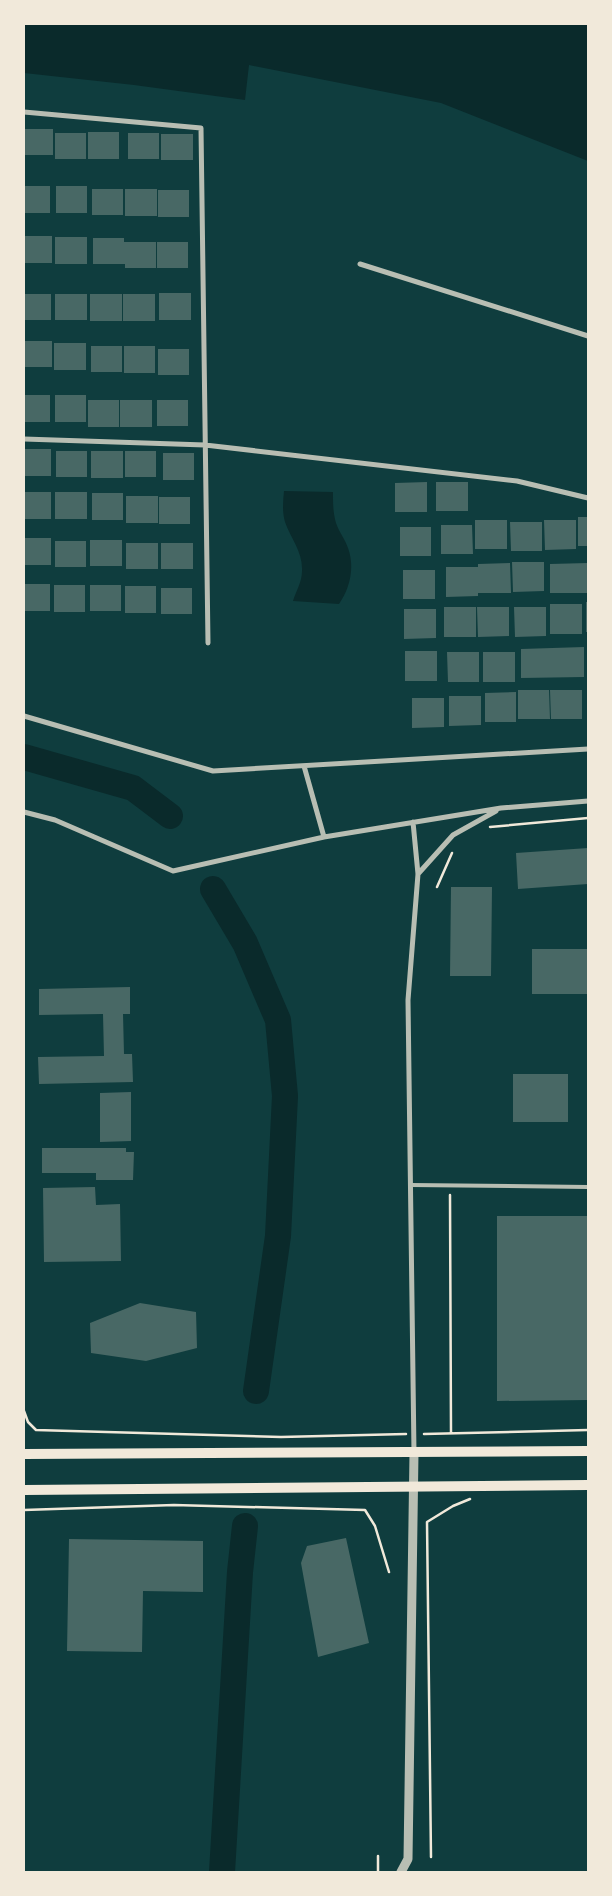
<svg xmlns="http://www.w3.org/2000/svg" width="612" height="1896" viewBox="0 0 612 1896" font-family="Roboto,sans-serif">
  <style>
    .water { fill: #0a2a2b }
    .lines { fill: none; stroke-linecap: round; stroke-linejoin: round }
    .river { stroke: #0a2a2b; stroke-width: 26 }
    .building { fill: #486865 }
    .path { stroke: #f1e9da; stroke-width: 2.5 }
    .service { stroke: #b8beb3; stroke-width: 4 }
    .minor { stroke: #b8beb3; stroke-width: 5 }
    .tertiary { stroke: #b8beb3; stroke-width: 9 }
    .secondary { stroke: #f1e9da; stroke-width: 10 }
  </style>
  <rect width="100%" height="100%" fill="#0f3d3e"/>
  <!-- water -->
  <path class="water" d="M 24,24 L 588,24 L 588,161 L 441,103 L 249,65 L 245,100 L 134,85 L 24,73 Z
    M 284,491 L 333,492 C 333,503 333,513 336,523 C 339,532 345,539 348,548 C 355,567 350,588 339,604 L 293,601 C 296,591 302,582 302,571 C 303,552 291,539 285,522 C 282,512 283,501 284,491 Z"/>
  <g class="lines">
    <!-- river -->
    <path class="river" d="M 24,757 L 133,788 L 170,816
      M 213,889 L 245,943 L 278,1020 L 285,1096 L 278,1236 L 256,1391
      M 222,1872 L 240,1572 L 245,1526"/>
  </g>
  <!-- building -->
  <path class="building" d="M 24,129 L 53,129 L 53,155 L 24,155 Z
    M 88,132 L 119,132 L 119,159 L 88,159 Z
    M 55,133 L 86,133 L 86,159 L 55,159 Z
    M 128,133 L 159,133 L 159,159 L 128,159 Z
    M 161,134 L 193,134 L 193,160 L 161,160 Z
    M 24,186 L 50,186 L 50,213 L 24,213 Z
    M 56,186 L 87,186 L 87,213 L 56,213 Z
    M 92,189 L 123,189 L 123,215 L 92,215 Z
    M 125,189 L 157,189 L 157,216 L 125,216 Z
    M 158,190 L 189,190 L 189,217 L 158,217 Z
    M 24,236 L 52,236 L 52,263 L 24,263 Z
    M 55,237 L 87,237 L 87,264 L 55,264 Z
    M 93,238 L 124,238 L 124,242 L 156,242 L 156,268 L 125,268 L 125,264 L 93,264 Z
    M 157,242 L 188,242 L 188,268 L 157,268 Z
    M 159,293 L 191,293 L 191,320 L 159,320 Z
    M 24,294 L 51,294 L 51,320 L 24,320 Z
    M 55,294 L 87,294 L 87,320 L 55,320 Z
    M 90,294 L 122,294 L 122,321 L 90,321 Z
    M 123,294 L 155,294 L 155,321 L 123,321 Z
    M 24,341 L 52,341 L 52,367 L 24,367 Z
    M 54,343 L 86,343 L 86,370 L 54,370 Z
    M 91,346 L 122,346 L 122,372 L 91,372 Z
    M 124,346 L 155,346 L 155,373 L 124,373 Z
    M 158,349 L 189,349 L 189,375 L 158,375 Z
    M 24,395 L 50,395 L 50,422 L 24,422 Z
    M 55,395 L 86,395 L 86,422 L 55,422 Z
    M 88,400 L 119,400 L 119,427 L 88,427 Z
    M 120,400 L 152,400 L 152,427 L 120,427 Z
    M 157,400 L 188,400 L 188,426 L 157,426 Z
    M 24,449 L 51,449 L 51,476 L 24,476 Z
    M 56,451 L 87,451 L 87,477 L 56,477 Z
    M 91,451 L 123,451 L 123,478 L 91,478 Z
    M 125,451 L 156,451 L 156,477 L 125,477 Z
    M 163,453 L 194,453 L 194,480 L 163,480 Z
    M 427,482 L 427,512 L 395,512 L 395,483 Z
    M 436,482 L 468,482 L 468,511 L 436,511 Z
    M 24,492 L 51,492 L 51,519 L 24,519 Z
    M 55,492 L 87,492 L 87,519 L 55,519 Z
    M 92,493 L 123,493 L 123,520 L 92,520 Z
    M 126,496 L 158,496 L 158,523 L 126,523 Z
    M 159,497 L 190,497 L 190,524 L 159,524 Z
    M 578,517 L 588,517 L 588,546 L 578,546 Z
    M 475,520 L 507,520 L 507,549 L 475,549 Z
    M 544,520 L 576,520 L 576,549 L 545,550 Z
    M 510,522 L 542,522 L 542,551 L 511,551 Z
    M 441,525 L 472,525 L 473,554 L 441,554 Z
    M 400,527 L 431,527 L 431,556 L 400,556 Z
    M 24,538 L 51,538 L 51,565 L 24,565 Z
    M 90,540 L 122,540 L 122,566 L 90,566 Z
    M 55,541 L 86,541 L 86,567 L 55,567 Z
    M 126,543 L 158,543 L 158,569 L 126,569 Z
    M 161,543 L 193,543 L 193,569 L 161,569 Z
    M 512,562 L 544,562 L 544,591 L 513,592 Z
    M 510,563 L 511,593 L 478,593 L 478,596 L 446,597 L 446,567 L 478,567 L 478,564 Z
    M 588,563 L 588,593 L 550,593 L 550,564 Z
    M 403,570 L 435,570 L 435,599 L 403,599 Z
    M 24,584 L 50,584 L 50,611 L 24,611 Z
    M 54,585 L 85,585 L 85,612 L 54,612 Z
    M 90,585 L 121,585 L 121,611 L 90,611 Z
    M 125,586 L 156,586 L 156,613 L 125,613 Z
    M 161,588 L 192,588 L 192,614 L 161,614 Z
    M 586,602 L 588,602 L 588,632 L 586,632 Z
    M 550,604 L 582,604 L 582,634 L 550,634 Z
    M 444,607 L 476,607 L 476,637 L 444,637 Z
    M 477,607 L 509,607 L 509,636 L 478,637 Z
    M 514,607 L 546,607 L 546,636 L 515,637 Z
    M 404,609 L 436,609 L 436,638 L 404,639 Z
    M 584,647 L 584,677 L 521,678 L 521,649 Z
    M 405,651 L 437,651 L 437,681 L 405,681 Z
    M 447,652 L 479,652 L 479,682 L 448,682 Z
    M 483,652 L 515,652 L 515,682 L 483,682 Z
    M 518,690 L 549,690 L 550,719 L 518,719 Z
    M 550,690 L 582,690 L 582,719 L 551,719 Z
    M 516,692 L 516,722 L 485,722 L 485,693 Z
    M 449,696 L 481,696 L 481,725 L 449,726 Z
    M 412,698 L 444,698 L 444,727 L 412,728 Z
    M 588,848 L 588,884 L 518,889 L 516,853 Z
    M 451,887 L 492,887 L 491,976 L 450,976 Z
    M 532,949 L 588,949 L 588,994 L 532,994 Z
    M 130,987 L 130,1014 L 123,1014 L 124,1054 L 132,1054 L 133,1082 L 39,1084 L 38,1057 L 104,1056 L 103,1014 L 39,1015 L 39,989 Z
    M 513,1074 L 568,1074 L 568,1122 L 513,1122 Z
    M 131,1092 L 131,1141 L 100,1142 L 100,1093 Z
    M 42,1148 L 126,1148 L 126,1152 L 134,1152 L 133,1180 L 96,1180 L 96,1173 L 42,1173 Z
    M 95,1187 L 96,1205 L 120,1204 L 121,1261 L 44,1262 L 43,1188 Z
    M 497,1216 L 588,1216 L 588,1400 L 497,1401 Z
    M 140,1303 L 196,1312 L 197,1348 L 146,1361 L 91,1353 L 90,1323 Z
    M 346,1538 L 369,1643 L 318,1657 L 301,1563 L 307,1546 Z
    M 69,1539 L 203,1541 L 203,1592 L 143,1591 L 142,1652 L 67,1651 Z"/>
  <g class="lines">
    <!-- path -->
    <path class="path" d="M 490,827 L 588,818
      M 437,887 L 452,853
      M 450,1195 L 451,1433
      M 24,1411 L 28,1422 L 36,1430 L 281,1437 L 406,1434
      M 424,1434 L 588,1430
      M 24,1510 L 174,1505 L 365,1510 L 375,1526 L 389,1572
      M 431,1857 L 427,1522 L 453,1506 L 470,1499
      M 378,1872 L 378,1856"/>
    <!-- service -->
    <path class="service" d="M 410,1185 L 588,1187"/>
    <!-- minor -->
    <path class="minor" d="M 24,112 L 201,128 L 208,643
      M 360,264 L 588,336
      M 24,439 L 205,445 L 517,481 L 588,498
      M 24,716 L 213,771 L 588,749
      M 304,766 L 324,837
      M 24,812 L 55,820 L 173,871 L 324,837 L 501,808 L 588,801
      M 413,822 L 418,874 L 408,1000 L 414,1453
      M 418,874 L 453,835 L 496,811"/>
    <!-- tertiary -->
    <path class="tertiary" d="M 401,1872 L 408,1859 L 414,1453"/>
    <!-- secondary -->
    <path class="secondary" d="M 24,1454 L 588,1451
      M 24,1490 L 588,1485"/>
  </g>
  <!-- border -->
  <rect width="612" height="1896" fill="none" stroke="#f1e9da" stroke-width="50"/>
</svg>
